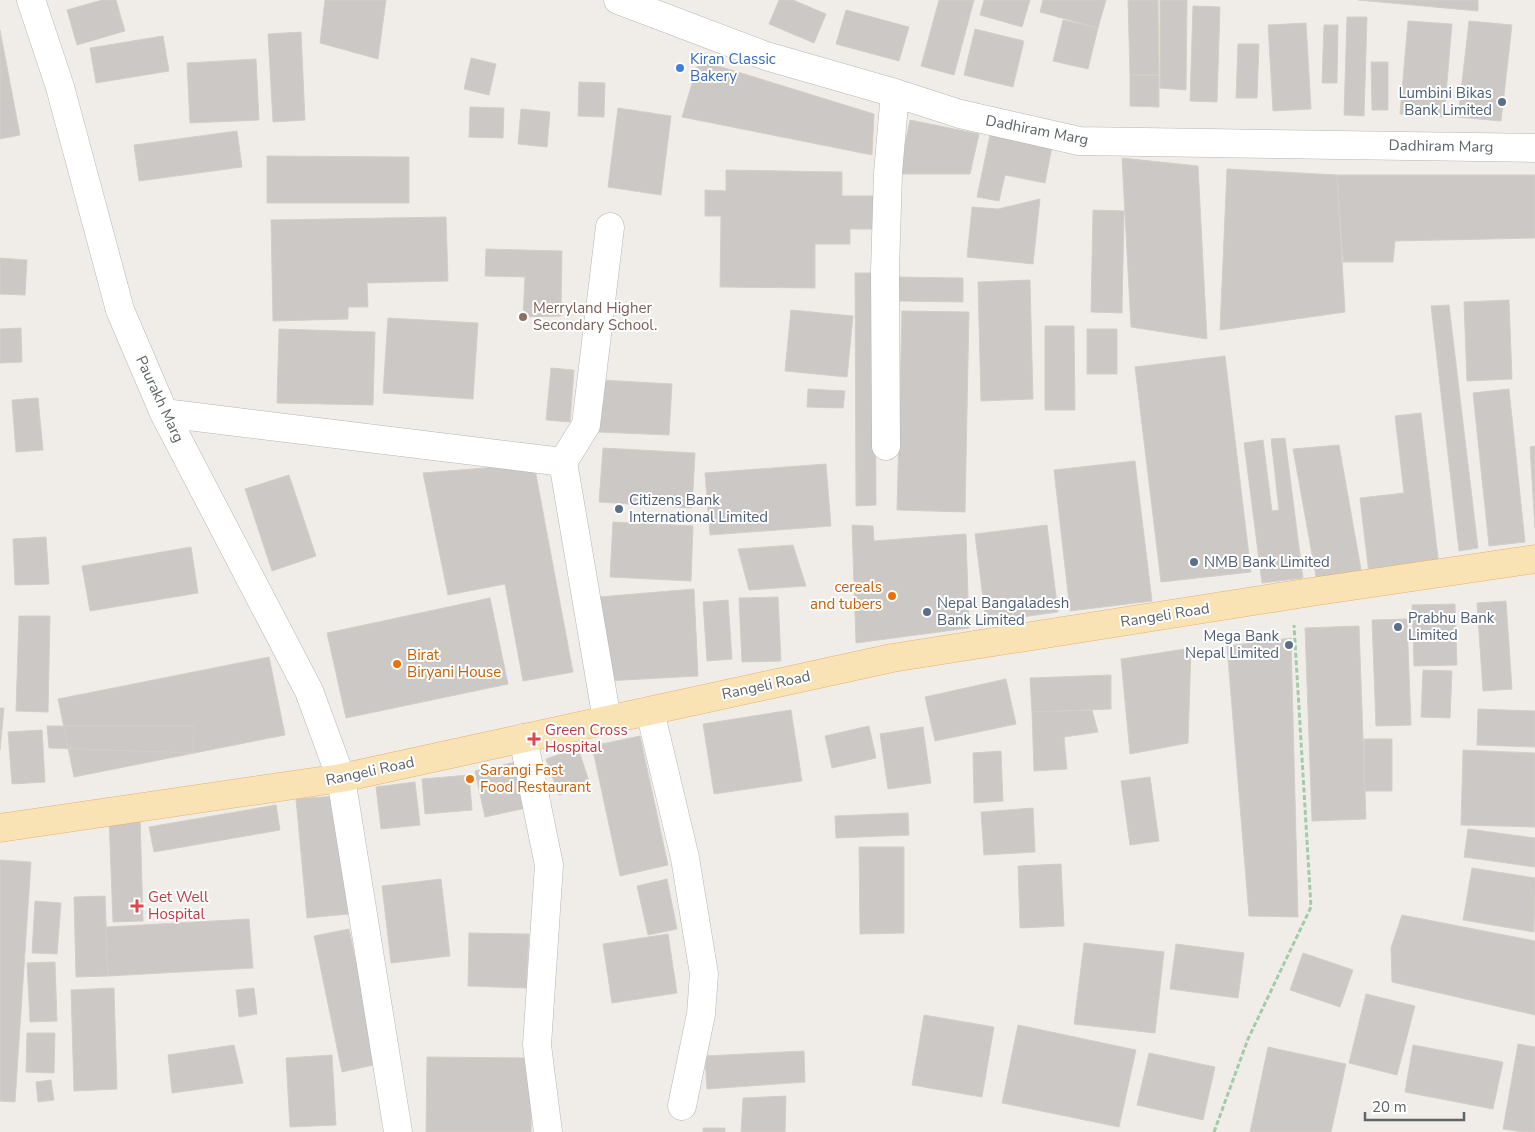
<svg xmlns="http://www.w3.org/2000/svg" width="1535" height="1132" viewBox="0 0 1535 1132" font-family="'Nunito Sans',sans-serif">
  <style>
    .building { fill: #ccc8c5; stroke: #d5cec7 }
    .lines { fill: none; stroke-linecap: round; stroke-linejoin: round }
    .minor-casing { stroke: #b3b6b9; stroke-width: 29 }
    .major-casing { stroke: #e8b06a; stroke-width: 29 }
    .path { stroke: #a3cba8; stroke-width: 3; stroke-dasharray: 5 2.5; stroke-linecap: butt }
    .minor { stroke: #fff; stroke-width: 28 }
    .major { stroke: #f9e3b4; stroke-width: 28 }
    .shop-dot { fill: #3f7fe0; stroke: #fff; stroke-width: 2 }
    .service-dot { fill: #5c6f8a; stroke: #fff; stroke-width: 2 }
    .education-dot { fill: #8d6e63; stroke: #fff; stroke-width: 2 }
    .food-dot { fill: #e8710a; stroke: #fff; stroke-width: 2 }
    .health-dot { fill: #e0444e; stroke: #fff; stroke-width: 2 }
    .labels { text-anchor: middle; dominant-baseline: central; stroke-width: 4; stroke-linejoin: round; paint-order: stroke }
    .shop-label { font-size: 15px; fill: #366cbe; stroke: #fff; text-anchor: start }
    .service-label { font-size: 15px; fill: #4e5e75; stroke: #fff; text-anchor: start }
    .street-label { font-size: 15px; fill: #5f6467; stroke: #fff }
    .education-label { font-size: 15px; fill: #785e54; stroke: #fff; text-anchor: start }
    .food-label { font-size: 15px; fill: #c56008; stroke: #fff; text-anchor: start }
    .health-label { font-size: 15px; fill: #be3a42; stroke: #fff; text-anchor: start }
  </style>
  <rect width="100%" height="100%" fill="#f0ede8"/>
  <!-- building -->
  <path class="building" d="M 102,0 L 116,0 L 125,31 L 77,45 L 67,10 Z
    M 325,0 L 386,0 L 378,59 L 320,43 Z
    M 779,0 L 793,0 L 826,14 L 814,43 L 769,24 Z
    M 939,0 L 974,0 L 954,75 L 921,66 Z
    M 984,0 L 1030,0 L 1022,27 L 980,15 Z
    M 1043,0 L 1106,0 L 1098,28 L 1040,12 Z
    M 1128,0 L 1158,0 L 1159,75 L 1130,75 Z
    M 1160,0 L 1187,0 L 1186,90 L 1160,88 Z
    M 1358,0 L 1478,0 L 1478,11 Z
    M 1193,6 L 1220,7 L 1217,102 L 1190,101 Z
    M 846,10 L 909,27 L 899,61 L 836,44 Z
    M 1347,17 L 1367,17 L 1364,116 L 1344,115 Z
    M 1063,20 L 1098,28 L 1088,69 L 1053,61 Z
    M 1408,21 L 1452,24 L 1444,117 L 1400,114 Z
    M 1469,21 L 1512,25 L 1501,121 L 1458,117 Z
    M 1306,23 L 1311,109 L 1273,111 L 1268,25 Z
    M 1324,25 L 1338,25 L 1337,83 L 1322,83 Z
    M 975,29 L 1024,41 L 1013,87 L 964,75 Z
    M 0,30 L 20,135 L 0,139 Z
    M 301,32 L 305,120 L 273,122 L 268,34 Z
    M 163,36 L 169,71 L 96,83 L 90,48 Z
    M 1238,44 L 1259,44 L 1257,98 L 1236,98 Z
    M 471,58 L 496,64 L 489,95 L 464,89 Z
    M 256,59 L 259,120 L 190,123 L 187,63 Z
    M 699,60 L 874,114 L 872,155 L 682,117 Z
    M 1371,62 L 1388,62 L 1388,110 L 1372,110 Z
    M 1130,75 L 1159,75 L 1159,107 L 1130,106 Z
    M 579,82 L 605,83 L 604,117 L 578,116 Z
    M 470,107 L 504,108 L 503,138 L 469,137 Z
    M 618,108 L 671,116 L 661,195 L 608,187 Z
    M 521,109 L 550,112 L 547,147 L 518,144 Z
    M 910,120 L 979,134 L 970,174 L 899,174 Z
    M 237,131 L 242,167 L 139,181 L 134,145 Z
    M 990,135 L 1052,147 L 1045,183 L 1005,175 L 999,201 L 977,197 Z
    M 267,156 L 409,157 L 409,203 L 267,203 Z
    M 1122,158 L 1198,166 L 1207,339 L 1131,327 Z
    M 1227,169 L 1337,175 L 1345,312 L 1220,330 Z
    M 726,170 L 842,172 L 842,196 L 875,196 L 874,229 L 850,229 L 850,244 L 815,244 L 815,288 L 720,287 L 721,216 L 705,216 L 705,190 L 726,191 Z
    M 1337,175 L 1535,175 L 1535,238 L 1395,241 L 1393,262 L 1343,262 Z
    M 1040,199 L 1033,264 L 967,257 L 972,207 L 998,209 Z
    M 1093,210 L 1124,211 L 1122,313 L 1091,312 Z
    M 446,217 L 448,281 L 367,283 L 368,307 L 348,307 L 348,319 L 273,321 L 271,220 Z
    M 486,249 L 562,251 L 561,316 L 523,317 L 525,277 L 485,276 Z
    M 0,258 L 27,260 L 25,295 L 0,294 Z
    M 855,273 L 875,273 L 876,505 L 856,506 Z
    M 897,277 L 963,278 L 963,302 L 897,301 Z
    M 1030,280 L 1033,399 L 981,401 L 978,282 Z
    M 1509,300 L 1512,379 L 1467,381 L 1464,302 Z
    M 1449,305 L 1478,548 L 1459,551 L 1431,306 Z
    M 791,310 L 853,316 L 847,377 L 785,371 Z
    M 902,311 L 969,312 L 965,512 L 897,510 Z
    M 388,318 L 478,323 L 473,399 L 383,393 Z
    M 1045,326 L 1074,326 L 1075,410 L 1045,410 Z
    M 21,328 L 22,362 L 0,363 L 0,329 Z
    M 279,329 L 375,332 L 373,405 L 277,403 Z
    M 1087,329 L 1117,329 L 1117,374 L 1087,374 Z
    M 1225,356 L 1251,572 L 1161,582 L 1135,367 Z
    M 551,368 L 574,370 L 570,422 L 546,420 Z
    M 601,380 L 672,384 L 669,435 L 598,432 Z
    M 808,389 L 845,391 L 843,408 L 807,407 Z
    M 1509,389 L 1525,542 L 1489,546 L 1473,393 Z
    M 38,398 L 43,450 L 16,452 L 12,400 Z
    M 1421,413 L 1439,566 L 1369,574 L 1360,498 L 1404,493 L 1395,416 Z
    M 1285,438 L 1303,578 L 1262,583 L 1244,443 L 1263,440 L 1272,511 L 1279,510 L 1271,439 Z
    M 1339,445 L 1362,575 L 1317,582 L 1293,449 Z
    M 1535,446 L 1535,528 L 1530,447 Z
    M 603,448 L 695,453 L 692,508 L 599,502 Z
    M 1135,461 L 1152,601 L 1070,611 L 1054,470 Z
    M 534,464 L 573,672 L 523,681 L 505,584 L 448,595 L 423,473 Z
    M 826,464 L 831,526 L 710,535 L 705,473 Z
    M 289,475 L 316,556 L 272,571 L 245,489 Z
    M 613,522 L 693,526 L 691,581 L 610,577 Z
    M 852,525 L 873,526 L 874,541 L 966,534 L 969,628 L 856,643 Z
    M 1047,525 L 1058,612 L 986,622 L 975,534 Z
    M 46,537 L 49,584 L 15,585 L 13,539 Z
    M 793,545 L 806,586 L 749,590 L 738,549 Z
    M 191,547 L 198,593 L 90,611 L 82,566 Z
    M 694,589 L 698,676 L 605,681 L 599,597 Z
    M 778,597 L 781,661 L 742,662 L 739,598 Z
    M 490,598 L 508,684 L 346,718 L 327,633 Z
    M 728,600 L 732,659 L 707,661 L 703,602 Z
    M 1506,601 L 1512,689 L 1483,691 L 1477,603 Z
    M 1455,604 L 1457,665 L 1414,666 L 1412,605 Z
    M 19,616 L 50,616 L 48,712 L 16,711 Z
    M 1407,619 L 1411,725 L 1376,726 L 1372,620 Z
    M 1359,626 L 1366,819 L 1312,821 L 1305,628 Z
    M 1291,638 L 1298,917 L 1249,916 L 1227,646 Z
    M 1191,648 L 1188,743 L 1130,754 L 1121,659 Z
    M 269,657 L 285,735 L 74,777 L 58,699 Z
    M 1423,670 L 1452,671 L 1450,718 L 1421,717 Z
    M 1111,675 L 1111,709 L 1032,712 L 1030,678 Z
    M 1006,679 L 1016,724 L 935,741 L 925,697 Z
    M 0,708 L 4,708 L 0,750 Z
    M 1478,709 L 1535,711 L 1535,747 L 1477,745 Z
    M 791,710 L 802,781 L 714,794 L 703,724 Z
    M 1092,710 L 1098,732 L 1064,737 L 1067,769 L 1034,771 L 1032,712 Z
    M 47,726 L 194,726 L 193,753 L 49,748 Z
    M 869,726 L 876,758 L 832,768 L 825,736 Z
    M 923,727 L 931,783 L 888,789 L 880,734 Z
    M 42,730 L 45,782 L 12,784 L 8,732 Z
    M 640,736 L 668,865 L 620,876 L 592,746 Z
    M 1364,739 L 1392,739 L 1392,791 L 1364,791 Z
    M 578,748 L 590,784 L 559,795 L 546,759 Z
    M 1463,750 L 1535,753 L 1535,827 L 1461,825 Z
    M 1001,751 L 1003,801 L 974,803 L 973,753 Z
    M 520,761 L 531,807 L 485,817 L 475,771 Z
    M 469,775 L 472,810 L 425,814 L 422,779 Z
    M 1150,777 L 1159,841 L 1130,845 L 1121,781 Z
    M 415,782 L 420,825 L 381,829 L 376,787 Z
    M 337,796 L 348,914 L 307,918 L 296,799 Z
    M 276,805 L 280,830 L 154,852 L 149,827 Z
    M 1033,808 L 1035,852 L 984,855 L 981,812 Z
    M 908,813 L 909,835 L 836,838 L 835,816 Z
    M 140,816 L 143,921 L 113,922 L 109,818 Z
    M 1468,829 L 1535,838 L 1535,867 L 1464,857 Z
    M 859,847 L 904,847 L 904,933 L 860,934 Z
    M 0,860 L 31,862 L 15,1102 L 0,1101 Z
    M 1061,864 L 1064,926 L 1020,928 L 1018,866 Z
    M 1472,868 L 1535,878 L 1534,932 L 1463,920 Z
    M 441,879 L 450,956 L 391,963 L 382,886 Z
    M 667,879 L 677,929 L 648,935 L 637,886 Z
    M 105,896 L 108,976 L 76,977 L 74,897 Z
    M 35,901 L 61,903 L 57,954 L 32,953 Z
    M 1402,915 L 1535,941 L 1535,1015 L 1392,982 L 1391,948 Z
    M 249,919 L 253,968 L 108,976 L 106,927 Z
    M 349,929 L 378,1064 L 342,1072 L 314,936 Z
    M 469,933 L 529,934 L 526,988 L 468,986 Z
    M 668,934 L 677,993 L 612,1003 L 603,944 Z
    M 1084,943 L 1164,952 L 1155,1033 L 1074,1024 Z
    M 1176,944 L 1244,953 L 1238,998 L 1170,989 Z
    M 1303,953 L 1353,970 L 1340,1007 L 1290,990 Z
    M 55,962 L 57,1021 L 30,1022 L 27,963 Z
    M 114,988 L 117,1089 L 74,1091 L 71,990 Z
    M 254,988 L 257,1014 L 239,1017 L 236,990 Z
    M 1366,994 L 1415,1006 L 1397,1075 L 1349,1063 Z
    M 924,1015 L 994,1027 L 982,1097 L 912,1085 Z
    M 1018,1025 L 1136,1050 L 1119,1127 L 1002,1103 Z
    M 27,1033 L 55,1033 L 54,1073 L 26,1072 Z
    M 1518,1044 L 1535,1047 L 1535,1132 L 1523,1132 L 1503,1129 Z
    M 234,1045 L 243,1083 L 172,1093 L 168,1055 Z
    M 1413,1045 L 1503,1062 L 1493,1109 L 1405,1092 Z
    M 1268,1047 L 1346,1064 L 1331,1132 L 1250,1132 Z
    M 804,1051 L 805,1082 L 707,1089 L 705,1056 Z
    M 1149,1053 L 1215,1067 L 1203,1120 L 1137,1105 Z
    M 332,1055 L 336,1125 L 290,1127 L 286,1058 Z
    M 427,1057 L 532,1058 L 531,1132 L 426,1132 Z
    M 51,1080 L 54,1100 L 38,1102 L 36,1082 Z
    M 786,1096 L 785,1132 L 741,1132 L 743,1098 Z
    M 703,1128 L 725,1128 L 725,1132 L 703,1132 Z"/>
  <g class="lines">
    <!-- minor casing -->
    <g class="minor-casing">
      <path id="minor" d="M 31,0 L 60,87 L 120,310 L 164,413 L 309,691 L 341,778 L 398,1132
        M 618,0 L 766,56 L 895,93 L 960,114 L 1079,141 L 1535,148
        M 164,413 L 563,462 L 607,720
        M 886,446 L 885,271 L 888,173 L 895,93
        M 563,462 L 586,425 L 610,227
        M 650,711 L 685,858 L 704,974 L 701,1014 L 682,1106
        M 523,738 L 549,865 L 537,1045 L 548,1132"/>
    </g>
    <!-- major casing -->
    <g class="major-casing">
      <path id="major" d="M 0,828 L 341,778 L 892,658 L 1311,592 L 1535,559"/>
    </g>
    <!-- path -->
    <path class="path" d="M 1214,1132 L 1248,1039 L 1311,907 L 1294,625"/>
    <!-- minor -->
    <use href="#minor" class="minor"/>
    <!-- major -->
    <use href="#major" class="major"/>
  </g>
  <!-- markers -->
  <circle class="shop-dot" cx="680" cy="68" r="5"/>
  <g class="service-dot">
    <circle cx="1502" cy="102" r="5"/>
    <circle cx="619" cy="509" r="5"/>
    <circle cx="1194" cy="562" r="5"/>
    <circle cx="927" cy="612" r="5"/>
    <circle cx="1398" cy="627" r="5"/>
    <circle cx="1289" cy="645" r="5"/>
  </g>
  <circle class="education-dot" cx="523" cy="317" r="5"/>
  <g class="food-dot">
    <circle cx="892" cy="596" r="5"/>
    <circle cx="397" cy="664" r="5"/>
    <circle cx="470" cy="779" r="5"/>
  </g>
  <g class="health-dot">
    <path d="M531.5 731.5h5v5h5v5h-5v5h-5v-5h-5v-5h5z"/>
    <path d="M134.5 898.5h5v5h5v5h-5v5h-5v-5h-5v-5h5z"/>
  </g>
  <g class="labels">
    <!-- shop labels -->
    <g class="shop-label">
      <text x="690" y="59">Kiran Classic<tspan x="690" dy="17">Bakery</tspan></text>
    </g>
    <!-- service labels -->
    <g class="service-label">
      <text x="1492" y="93" text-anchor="end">Lumbini Bikas<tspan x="1492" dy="17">Bank Limited</tspan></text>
      <text x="629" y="500">Citizens Bank<tspan x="629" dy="17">International Limited</tspan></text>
      <text x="1204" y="562">NMB Bank Limited</text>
      <text x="937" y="603">Nepal Bangaladesh<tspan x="937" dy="17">Bank Limited</tspan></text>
      <text x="1408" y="618">Prabhu Bank<tspan x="1408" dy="17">Limited</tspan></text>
      <text x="1279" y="636" text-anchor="end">Mega Bank<tspan x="1279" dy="17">Nepal Limited</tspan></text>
    </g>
    <!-- street labels -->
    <g class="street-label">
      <text transform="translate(1037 130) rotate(11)">Dadhiram Marg</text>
      <text transform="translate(1441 146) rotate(1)">Dadhiram Marg</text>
      <text transform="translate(160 399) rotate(65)">Paurakh Marg</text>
      <text transform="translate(1165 615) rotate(-9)">Rangeli Road</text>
      <text transform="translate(766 685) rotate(-12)">Rangeli Road</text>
      <text transform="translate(370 771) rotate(-12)">Rangeli Road</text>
    </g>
    <!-- education labels -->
    <g class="education-label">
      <text x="533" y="308">Merryland Higher<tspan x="533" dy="17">Secondary School.</tspan></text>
    </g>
    <!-- food labels -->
    <g class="food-label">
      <text x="882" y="587" text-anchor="end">cereals<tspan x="882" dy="17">and tubers</tspan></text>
      <text x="407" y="655">Birat<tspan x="407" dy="17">Biryani House</tspan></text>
      <text x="480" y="770">Sarangi Fast<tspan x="480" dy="17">Food Restaurant</tspan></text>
    </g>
    <!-- health labels -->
    <g class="health-label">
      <text x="545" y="730">Green Cross<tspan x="545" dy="17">Hospital</tspan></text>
      <text x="148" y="897">Get Well<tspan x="148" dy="17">Hospital</tspan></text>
    </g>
  </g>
  <!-- scale -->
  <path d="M1365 1112v8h99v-8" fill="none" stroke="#5f6467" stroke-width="2.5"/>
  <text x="1372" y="1112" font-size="15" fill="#5f6467" stroke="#ffffff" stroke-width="4" paint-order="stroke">20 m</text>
</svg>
